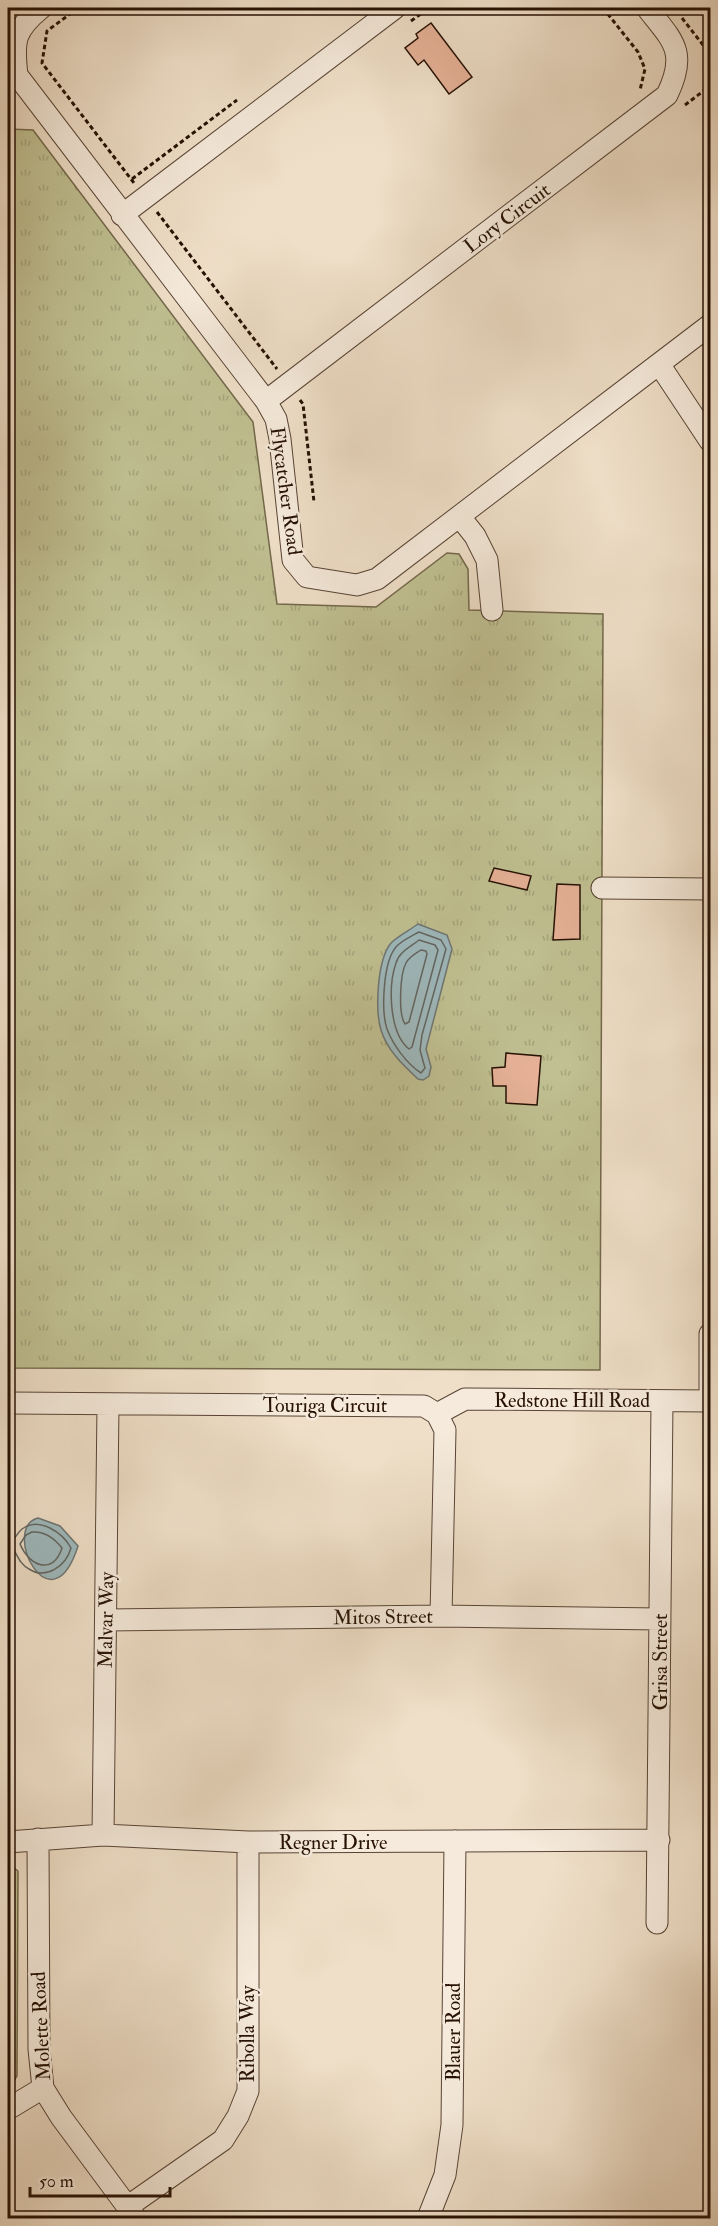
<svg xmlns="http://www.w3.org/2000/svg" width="718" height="2226" viewBox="0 0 718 2226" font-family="'IM FELL Double Pica',serif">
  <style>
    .grass { fill: url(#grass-tufts); stroke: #73684b; stroke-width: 1.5 }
    .water { fill: #9ebabf; stroke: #6e7674; stroke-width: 1.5 }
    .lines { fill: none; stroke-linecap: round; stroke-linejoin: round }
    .shore { stroke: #626662; stroke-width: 1.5 }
    .building { fill: #e7b298; stroke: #261104; stroke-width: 1.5 }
    .street-casing { stroke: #584435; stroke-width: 23 }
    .path { stroke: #261104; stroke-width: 3; stroke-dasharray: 4.5 3; stroke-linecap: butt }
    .street { stroke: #f5eadb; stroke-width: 21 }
    .labels { text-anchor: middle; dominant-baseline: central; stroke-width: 5; stroke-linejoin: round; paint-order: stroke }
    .street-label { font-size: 20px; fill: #261104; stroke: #f5eadb }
  </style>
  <defs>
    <pattern id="grass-tufts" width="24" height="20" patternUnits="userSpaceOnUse" patternTransform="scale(1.5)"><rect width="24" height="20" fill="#c0c092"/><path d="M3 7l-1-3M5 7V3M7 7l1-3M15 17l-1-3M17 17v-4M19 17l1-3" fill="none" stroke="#a5a47c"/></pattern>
  </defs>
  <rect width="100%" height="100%" fill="#efdfc8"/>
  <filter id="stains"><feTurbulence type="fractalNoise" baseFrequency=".00333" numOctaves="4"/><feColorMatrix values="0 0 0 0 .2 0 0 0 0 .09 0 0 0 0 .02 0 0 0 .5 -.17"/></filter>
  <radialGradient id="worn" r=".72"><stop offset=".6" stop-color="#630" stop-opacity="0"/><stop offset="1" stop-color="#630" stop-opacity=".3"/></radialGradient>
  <!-- grass -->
  <path class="grass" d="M 8,129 L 33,130 L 253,422 L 277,604 L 376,607 L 447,553 L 459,554 L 468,569 L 469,610 L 603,614 L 600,1370 L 8,1368 Z
    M 8,1863 L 18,1871 L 17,2076 L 8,2090 Z"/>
  <!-- water -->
  <path class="water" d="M 418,924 L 447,935 L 452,949 L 426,1049 L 431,1067 L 429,1076 L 423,1080 L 418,1079 C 403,1065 387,1050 381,1030 C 375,1010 377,960 391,943 C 398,936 410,930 418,924 Z
    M 38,1518 L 60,1526 L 78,1546 C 51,1631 0,1528 38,1518 Z"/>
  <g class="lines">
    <!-- shore -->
    <path class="shore" d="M 419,932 L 441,940 L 446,949 L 422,1035 L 420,1050 L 425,1068 L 421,1073 C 407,1064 393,1045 387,1029 C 381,1011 383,962 396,947 C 401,941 412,936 419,932 Z
      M 419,940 L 435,945 L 438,950 L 412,1047 L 409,1049 C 389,1033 388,986 396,963 C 399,952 410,947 419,940 Z
      M 421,950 L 426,951 L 427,954 L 409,1022 L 405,1024 C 398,1014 400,974 406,963 C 409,957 415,954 421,950 Z
      M 32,1532 C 45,1531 55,1539 62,1548 C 53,1576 29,1566 20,1544 L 26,1535 Z
      M 8,1541 C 16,1540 16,1534 22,1529 C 39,1516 63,1533 71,1548 C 66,1566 46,1580 29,1569 C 21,1565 18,1557 14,1550 L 8,1548"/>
  </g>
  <!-- building -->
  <path class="building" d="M 431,23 L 472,77 L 449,94 L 424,60 L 418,65 L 405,48 L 418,38 L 416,34 Z
    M 494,868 L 531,876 L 527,890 L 489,881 Z
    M 557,884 L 580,885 L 580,939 L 553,940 Z
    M 506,1053 L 541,1056 L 537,1105 L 506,1103 L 506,1086 L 493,1086 L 492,1068 L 505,1067 Z"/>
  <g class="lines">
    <!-- street casing -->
    <g class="street-casing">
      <path id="street" d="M 41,8 C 14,30 13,41 17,75 L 266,401 L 276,419 L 280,439 L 293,560 L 307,577 L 357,585 L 377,579 L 710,325
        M 122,215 L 395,8
        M 659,364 L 710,441
        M 266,401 L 667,95 C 688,52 673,41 647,8
        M 460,517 L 475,536 L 487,560 L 492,610
        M 602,888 L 710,889
        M 710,1401 L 710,1334
        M 8,1403 L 424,1406 L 437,1414 L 445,1430 L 441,1616
        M 437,1414 L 465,1399 L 710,1401
        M 106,1620 L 441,1616 L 660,1619
        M 103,1835 L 108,1405
        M 38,1839 L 39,2049 L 43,2088 L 61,2117 L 135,2217
        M 8,1842 L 103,1835 L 248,1842 L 659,1840
        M 657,1923 L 662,1401
        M 8,2109 L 43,2088
        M 127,2207 L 223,2140 L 238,2116 L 248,2091 L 248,1842
        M 428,2218 L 445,2175 L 452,2125 L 455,1841"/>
    </g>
    <!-- path -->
    <path class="path" d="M 78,8 L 47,31 L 42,63 L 134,183
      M 603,8 L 638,52 L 645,69 L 640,90
      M 682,18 L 710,54
      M 411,21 L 429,8
      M 685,105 L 710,86
      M 132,179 L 237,100
      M 157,212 L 277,369
      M 300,400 L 303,404 L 314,502"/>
    <!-- street -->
    <use href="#street" class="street"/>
  </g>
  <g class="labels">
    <!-- street labels -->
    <g class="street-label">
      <text transform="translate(507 218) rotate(-37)">Lory Circuit</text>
      <text transform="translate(286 491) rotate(82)">Flycatcher Road</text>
      <text x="572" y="1400">Redstone Hill Road</text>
      <text x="325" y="1405">Touriga Circuit</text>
      <text transform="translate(383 1617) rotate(-1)">Mitos Street</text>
      <text transform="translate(106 1620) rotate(-89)">Malvar Way</text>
      <text transform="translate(660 1662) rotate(-90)">Grisa Street</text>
      <text x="333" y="1842">Regner Drive</text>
      <text transform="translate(41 2026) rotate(-93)">Molette Road</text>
      <text transform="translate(453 2032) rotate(-90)">Blauer Road</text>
      <text transform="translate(247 2034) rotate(-90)">Ribolla Way</text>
    </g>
  </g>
  <!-- margin -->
  <rect width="718" height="2226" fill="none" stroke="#efdfc8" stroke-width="30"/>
  <rect x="9" y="9" width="700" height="2208" fill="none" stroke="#261104" stroke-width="3"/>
  <rect x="15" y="15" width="688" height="2196" fill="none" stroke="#261104" stroke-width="1.5"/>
  <!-- scale -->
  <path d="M30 2187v9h140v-9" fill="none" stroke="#261104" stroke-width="3"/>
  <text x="39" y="2187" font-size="18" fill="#261104" stroke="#f5eadb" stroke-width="4.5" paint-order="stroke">50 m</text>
  <rect width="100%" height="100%" filter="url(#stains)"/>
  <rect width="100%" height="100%" fill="url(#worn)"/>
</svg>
